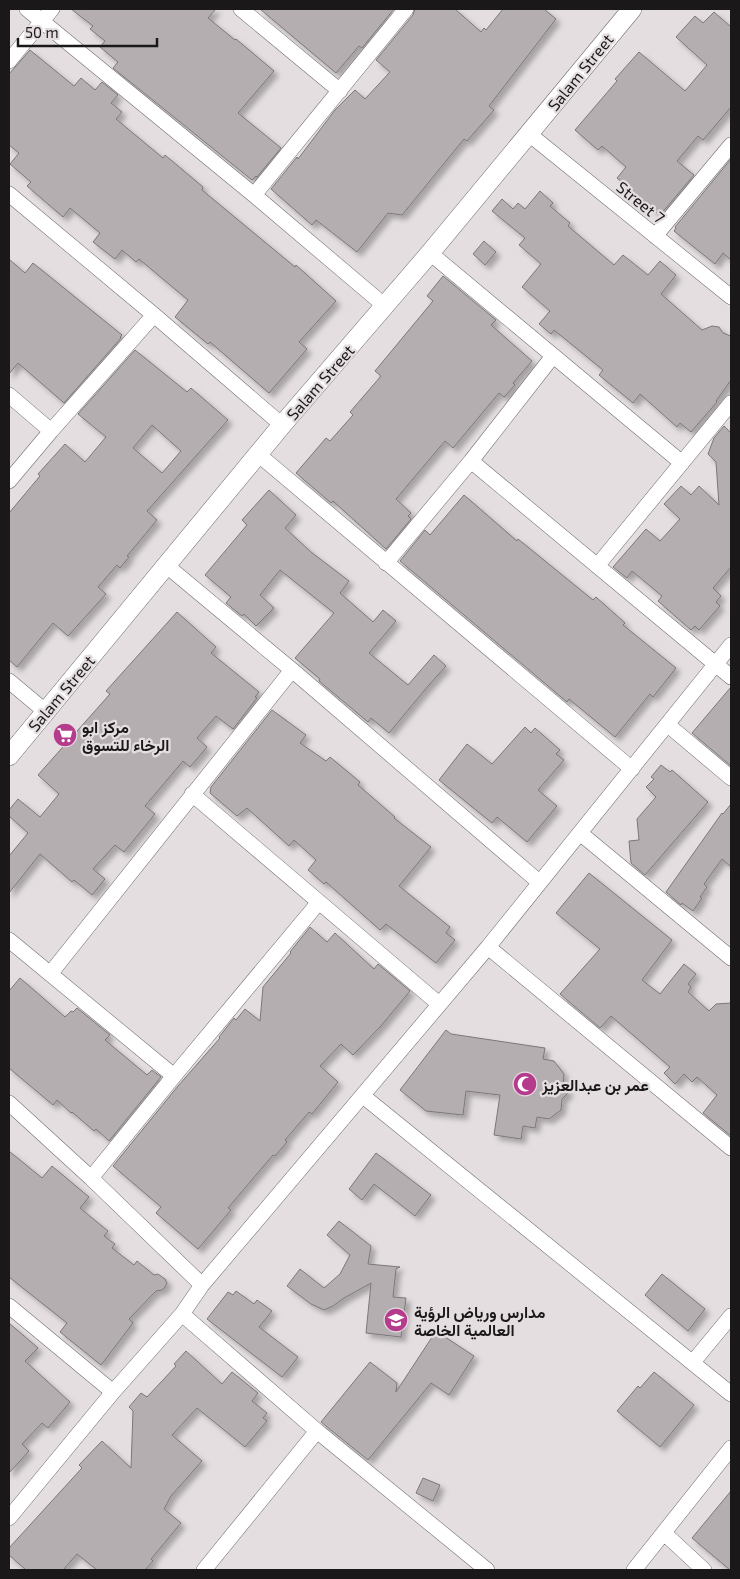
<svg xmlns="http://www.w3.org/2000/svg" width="740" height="1579" viewBox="0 0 740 1579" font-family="'Exo 2',Vazirmatn,sans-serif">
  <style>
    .building { fill: #b4aeb1; stroke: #7c7779; fill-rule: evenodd; filter: url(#shadow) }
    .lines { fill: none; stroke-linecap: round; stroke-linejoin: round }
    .minor-casing { stroke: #716c6f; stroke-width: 16 }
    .tertiary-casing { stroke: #716c6f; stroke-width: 20 }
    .minor { stroke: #fff; stroke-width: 15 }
    .tertiary { stroke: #fff; stroke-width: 19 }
    .labels { text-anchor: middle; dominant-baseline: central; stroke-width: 4.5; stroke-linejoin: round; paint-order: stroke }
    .street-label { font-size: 16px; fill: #1b181a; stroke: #e4dee1 }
    .poi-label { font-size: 16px; font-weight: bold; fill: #1b181a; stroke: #e4dee1; text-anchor: start }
  </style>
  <defs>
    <filter id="shadow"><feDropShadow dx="4.5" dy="4.5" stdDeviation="2.5" flood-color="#0004"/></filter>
  </defs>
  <rect width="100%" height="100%" fill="#e4dee1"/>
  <!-- building -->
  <path class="building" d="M 71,9 L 216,9 L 208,18 L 235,40 L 236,39 L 274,71 L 238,113 L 281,148 L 257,177 L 256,176 L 252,180 L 113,68 L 118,62 L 100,47 L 105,41 L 90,29 L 93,26 Z
    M 260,9 L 394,9 L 362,48 L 359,46 L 336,73 Z
    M 415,9 L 455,9 L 481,32 L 484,28 L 486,30 L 503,9 L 544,9 L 556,19 L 489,106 L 494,110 L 467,141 L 464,139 L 402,215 L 388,213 L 357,252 L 316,220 L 312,225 L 271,189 L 297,157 L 298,159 L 335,110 L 355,90 L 365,99 L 390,72 L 376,60 L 413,15 Z
    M 714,12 L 731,27 L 731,107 L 703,140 L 698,136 L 677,161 L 694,175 L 660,215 L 617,178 L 626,167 L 602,146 L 598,150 L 575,130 L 617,81 L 615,79 L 639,52 L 685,91 L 707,65 L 676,37 L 695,16 L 703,23 Z
    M 30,50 L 74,86 L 81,78 L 95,90 L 102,82 L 118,95 L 111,103 L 122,112 L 116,119 L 163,158 L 165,155 L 203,187 L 202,190 L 295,267 L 296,265 L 336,301 L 299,342 L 307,349 L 269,393 L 210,342 L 208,344 L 175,317 L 188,300 L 139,259 L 136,262 L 122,250 L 115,259 L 93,242 L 100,233 L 70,208 L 63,217 L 27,186 L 31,182 L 10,164 L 19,153 L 9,145 L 9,74 Z
    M 731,159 L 731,260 L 723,253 L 715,264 L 674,231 L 676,228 L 675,227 Z
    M 540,191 L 553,203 L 550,206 L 570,223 L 568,226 L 614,265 L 623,255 L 648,275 L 660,261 L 676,275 L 661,294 L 702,330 L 712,326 L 719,327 L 723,333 L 731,336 L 731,380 L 716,401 L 717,402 L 691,432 L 680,423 L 677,427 L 640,394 L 633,403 L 599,375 L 603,370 L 554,330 L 551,334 L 539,324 L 550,311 L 522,287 L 541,264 L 519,245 L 525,238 L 492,211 L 502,199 L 513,209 L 518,203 L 525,209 Z
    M 484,241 L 496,252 L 485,265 L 473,254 Z
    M 9,259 L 25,273 L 33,263 L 122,335 L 120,337 L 121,338 L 64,403 L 18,363 L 9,374 Z
    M 443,276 L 496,320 L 491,325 L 532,361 L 513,383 L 515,385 L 504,397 L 499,393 L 453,448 L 445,441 L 396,499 L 411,513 L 408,516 L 411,519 L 386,549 L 333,501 L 331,503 L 296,473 L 326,438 L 330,441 L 353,415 L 350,412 L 381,376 L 375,371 L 433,301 L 427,296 Z
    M 135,350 L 187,392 L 191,388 L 228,420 L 147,511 L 157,520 L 127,556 L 129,557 L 120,568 L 117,565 L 98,587 L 106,594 L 68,636 L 53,623 L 17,667 L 9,660 L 9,513 L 40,476 L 38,474 L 65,444 L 85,462 L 106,437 L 78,414 ZM 152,425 L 181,451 L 162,473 L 133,448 Z
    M 724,426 L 731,433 L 731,567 L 713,588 L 721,596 L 716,602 L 720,606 L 699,630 L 695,626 L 691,630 L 658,601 L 662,596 L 632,571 L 627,578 L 613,567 L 646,529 L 660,541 L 680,519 L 664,504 L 681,486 L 691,495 L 699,486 L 719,505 L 716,462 L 708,454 L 714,438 Z
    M 269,490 L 296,515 L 285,528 L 311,552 L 349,581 L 340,593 L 373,622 L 383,610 L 396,621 L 369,653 L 408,685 L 434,655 L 446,666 L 428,686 L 389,733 L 371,718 L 368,722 L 319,681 L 320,679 L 295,658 L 334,613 L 280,570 L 260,595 L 274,608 L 256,626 L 244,614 L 242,616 L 226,603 L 231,597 L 205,575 L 247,525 L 242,520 Z
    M 464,495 L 517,541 L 518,539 L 593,600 L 596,597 L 625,623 L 623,625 L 676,668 L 653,697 L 650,694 L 615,737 L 569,699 L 567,702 L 400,561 L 425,530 L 430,535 Z
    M 177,612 L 216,647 L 211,653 L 259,692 L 255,697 L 257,698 L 233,729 L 216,716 L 197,738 L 207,747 L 190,767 L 183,761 L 145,806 L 155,814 L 124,852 L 115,845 L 93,869 L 105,879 L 92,895 L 74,880 L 72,882 L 40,854 L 9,893 L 9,856 L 28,833 L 9,816 L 9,810 L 18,799 L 40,817 L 59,794 L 38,775 L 110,694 L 106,691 Z
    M 731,687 L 731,766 L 692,733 Z
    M 272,710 L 306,735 L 300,743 L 326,761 L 330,757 L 360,782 L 358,785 L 395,817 L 394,818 L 431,847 L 399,886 L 450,927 L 446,933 L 455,940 L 436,963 L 386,924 L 380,930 L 326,882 L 324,884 L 308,870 L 316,860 L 294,840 L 289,846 L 247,808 L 237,816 L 210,793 L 211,787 Z
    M 525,727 L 531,733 L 535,728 L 560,750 L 556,754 L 564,760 L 538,790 L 557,806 L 527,842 L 497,817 L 492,823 L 439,780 L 467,744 L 492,764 Z
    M 661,765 L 670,772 L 672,770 L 708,802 L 645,875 L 631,863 L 629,841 L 639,840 L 637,819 L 656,797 L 646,787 L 654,779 L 651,777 Z
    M 731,804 L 731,867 L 722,859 L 704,884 L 707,887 L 700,897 L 702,898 L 693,911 L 682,903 L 681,905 L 666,892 L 722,813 L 723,814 Z
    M 589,873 L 672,940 L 642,980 L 660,994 L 684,964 L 696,974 L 688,984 L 691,987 L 688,992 L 709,1011 L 716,1004 L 731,1003 L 731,1136 L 703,1113 L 717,1095 L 697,1077 L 692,1082 L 684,1074 L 675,1084 L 664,1073 L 670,1067 L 611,1016 L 600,1028 L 560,994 L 600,949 L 556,913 Z
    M 310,927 L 327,942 L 335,933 L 374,969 L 378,964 L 410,991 L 380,1027 L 353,1055 L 341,1044 L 320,1066 L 338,1082 L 312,1114 L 309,1112 L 285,1140 L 287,1142 L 275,1156 L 273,1155 L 228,1208 L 231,1210 L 198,1249 L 156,1213 L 161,1207 L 113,1166 L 178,1086 L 220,1038 L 219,1037 L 234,1018 L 236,1020 L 245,1009 L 260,1021 L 263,987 L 291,953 L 290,952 Z
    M 20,978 L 65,1017 L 71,1011 L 73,1012 L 77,1008 L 110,1035 L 105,1040 L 147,1075 L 152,1070 L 161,1077 L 109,1141 L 96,1129 L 94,1131 L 72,1112 L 71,1113 L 57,1100 L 53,1105 L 9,1068 L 9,991 Z
    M 446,1030 L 451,1034 L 545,1048 L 543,1059 L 554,1061 L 564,1074 L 563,1086 L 569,1092 L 562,1099 L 561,1110 L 549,1119 L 537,1117 L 535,1128 L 523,1126 L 521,1139 L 494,1135 L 500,1095 L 466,1091 L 463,1115 L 426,1111 L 400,1090 Z
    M 9,1151 L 42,1178 L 52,1166 L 89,1197 L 80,1208 L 108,1231 L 104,1236 L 115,1244 L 112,1248 L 134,1265 L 137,1261 L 154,1275 L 158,1274 L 165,1279 L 167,1283 L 165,1287 L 162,1290 L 156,1291 L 129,1319 L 133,1323 L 101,1365 L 60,1332 L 67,1323 L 9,1277 Z
    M 376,1153 L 431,1195 L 415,1216 L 374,1184 L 362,1200 L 349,1189 Z
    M 339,1221 L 371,1246 L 368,1264 L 400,1267 L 396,1269 L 393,1297 L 406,1298 L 401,1337 L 366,1333 L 371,1283 L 344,1298 L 333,1306 L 324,1310 L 311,1304 L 287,1286 L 300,1269 L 324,1288 L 340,1274 L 350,1255 L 327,1235 Z
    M 662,1274 L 705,1309 L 688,1331 L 645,1295 Z
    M 236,1291 L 254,1304 L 257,1300 L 272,1311 L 259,1327 L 298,1357 L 282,1377 L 207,1319 L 228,1292 L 233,1295 Z
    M 9,1323 L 38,1348 L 25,1361 L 70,1402 L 48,1428 L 42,1423 L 22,1444 L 29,1451 L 9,1473 Z
    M 436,1331 L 474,1356 L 449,1395 L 431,1383 L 368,1460 L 321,1422 L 370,1362 L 397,1383 L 396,1392 Z
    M 186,1351 L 222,1384 L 232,1372 L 258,1393 L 252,1401 L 267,1413 L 263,1418 L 267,1421 L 245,1447 L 197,1408 L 172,1435 L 202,1461 L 171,1496 L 164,1509 L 181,1523 L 151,1559 L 153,1561 L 145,1570 L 97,1570 L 77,1554 L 63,1570 L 26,1570 L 9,1555 L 9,1548 L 82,1468 L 79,1465 L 102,1441 L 131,1468 L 133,1411 L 129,1407 L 141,1393 L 147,1397 L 176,1366 L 174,1364 Z
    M 654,1372 L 694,1405 L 660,1447 L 617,1411 L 638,1386 L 640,1388 Z
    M 423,1478 L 440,1485 L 433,1501 L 416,1493 Z
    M 731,1491 L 731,1570 L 730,1570 L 692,1538 Z"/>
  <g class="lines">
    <!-- minor casing -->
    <g class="minor-casing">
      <path id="minor" d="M 27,9 L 254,195 L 385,306
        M 241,9 L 340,91
        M 9,61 L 52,9
        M 529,134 L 731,297
        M 9,194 L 154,315 L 282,425
        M 254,195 L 406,9
        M 655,236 L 731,145
        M 430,253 L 682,463
        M 9,395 L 51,431
        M 259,455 L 632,769
        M 471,461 L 731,677
        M 9,481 L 51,431 L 154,315
        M 386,563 L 471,461 L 553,356
        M 167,566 L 292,670 L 539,882
        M 597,566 L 731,403
        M 9,681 L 46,712
        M 668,725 L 731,778
        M 192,794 L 439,1004
        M 580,833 L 731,958
        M 9,940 L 174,1076
        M 488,947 L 731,1148
        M 50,974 L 292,670
        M 363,1096 L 731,1394
        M 9,1103 L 91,1178 L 202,1285
        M 91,1178 L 174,1076 L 319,902
        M 9,1306 L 113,1392
        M 182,1314 L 317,1431 L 487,1570
        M 693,1362 L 731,1316
        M 9,1518 L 113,1392 L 182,1314 L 202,1285 L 488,947 L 731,645
        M 664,1533 L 704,1570
        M 204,1570 L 317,1431
        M 634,1570 L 731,1448"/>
    </g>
    <!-- tertiary casing -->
    <g class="tertiary-casing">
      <path id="tertiary" d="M 9,756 L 282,425 L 430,253 L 632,9"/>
    </g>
    <!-- minor -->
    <use href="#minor" class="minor"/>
    <!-- tertiary -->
    <use href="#tertiary" class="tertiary"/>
  </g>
  <!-- icons -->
  <defs>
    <g id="supermarket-disc" transform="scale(1.25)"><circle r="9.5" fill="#b53b8d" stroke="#e4dee1"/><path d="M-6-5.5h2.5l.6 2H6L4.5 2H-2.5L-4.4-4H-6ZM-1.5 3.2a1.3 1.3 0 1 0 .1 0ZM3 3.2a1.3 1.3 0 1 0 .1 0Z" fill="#fff"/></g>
    <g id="mosque-disc" transform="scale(1.25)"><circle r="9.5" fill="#b53b8d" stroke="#e4dee1"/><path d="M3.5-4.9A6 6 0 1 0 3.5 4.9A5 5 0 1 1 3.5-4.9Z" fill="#fff"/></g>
    <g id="school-disc" transform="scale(1.25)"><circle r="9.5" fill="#b53b8d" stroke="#e4dee1"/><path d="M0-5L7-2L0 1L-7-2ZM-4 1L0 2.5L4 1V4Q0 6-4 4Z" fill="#fff"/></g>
  </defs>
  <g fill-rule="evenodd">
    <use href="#supermarket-disc" x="65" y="735"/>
    <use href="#mosque-disc" x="525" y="1084"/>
    <use href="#school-disc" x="396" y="1320"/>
  </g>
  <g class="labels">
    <!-- street labels -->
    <g class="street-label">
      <text transform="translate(580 72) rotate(-51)">Salam Street</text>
      <text transform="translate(641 202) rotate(39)">Street 7</text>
      <text transform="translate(320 382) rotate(-49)">Salam Street</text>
      <text transform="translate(61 693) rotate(-50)">Salam Street</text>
    </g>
    <!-- poi labels -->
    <g class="poi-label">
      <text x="82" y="726">مركز ابو<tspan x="82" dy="18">الرخاء للتسوق</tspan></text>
      <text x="542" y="1084">عمر بن عبدالعزيز</text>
      <text x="414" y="1311">مدارس ورياض الرؤية<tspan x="414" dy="18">العالمية الخاصة</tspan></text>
    </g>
  </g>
  <!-- border -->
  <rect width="740" height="1579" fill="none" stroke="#1b181a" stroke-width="20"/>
  <!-- scale -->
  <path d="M18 38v8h139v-8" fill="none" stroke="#1b181a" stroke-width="2.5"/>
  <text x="25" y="38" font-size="15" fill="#1b181a" stroke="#e4dee1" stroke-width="4" paint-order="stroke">50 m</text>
</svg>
